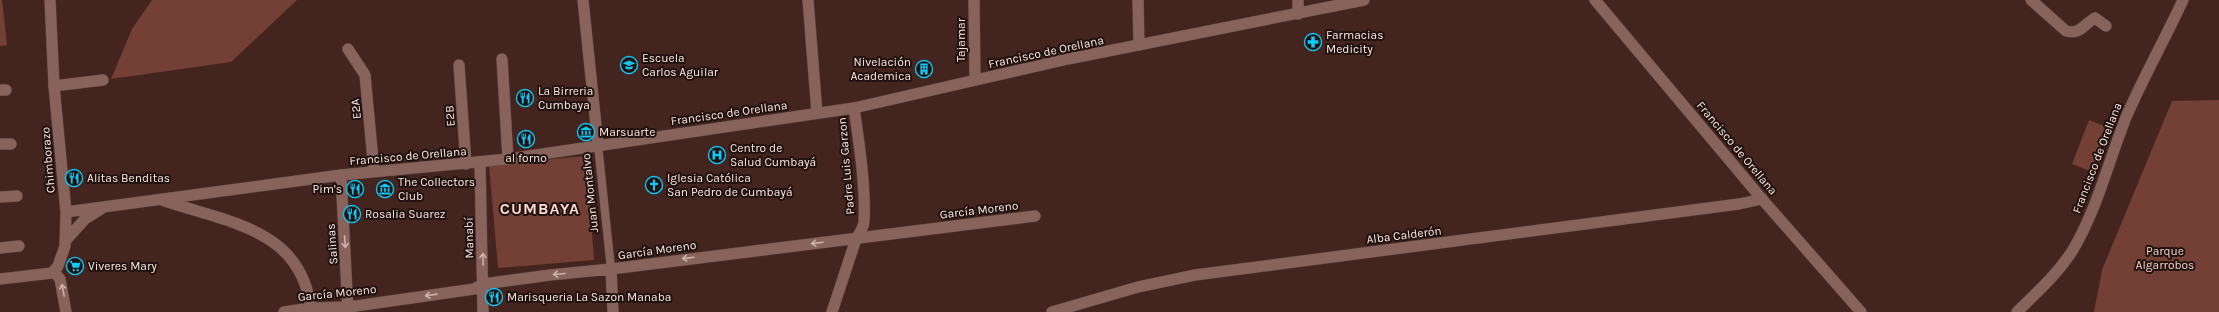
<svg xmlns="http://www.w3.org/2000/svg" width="2219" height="312" viewBox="0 0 2219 312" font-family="Karla,sans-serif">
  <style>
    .green { fill: #743f35 }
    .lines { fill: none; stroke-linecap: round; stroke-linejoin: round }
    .pedestrian-casing { stroke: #5b413c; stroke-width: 9 }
    .minor-casing { stroke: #5b413c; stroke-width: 12 }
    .tertiary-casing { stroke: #5b413c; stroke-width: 12 }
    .pedestrian { stroke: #87635c; stroke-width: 8 }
    .minor { stroke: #87635c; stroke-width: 11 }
    .tertiary { stroke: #87635c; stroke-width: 11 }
    .oneway { stroke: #cdb2ac }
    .labels { text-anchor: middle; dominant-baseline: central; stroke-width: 4; stroke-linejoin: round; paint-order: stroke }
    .poi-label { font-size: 12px; fill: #fce7e2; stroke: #20120f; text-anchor: start }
    .street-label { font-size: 12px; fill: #fce7e2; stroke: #20120f }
    .park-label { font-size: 12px; fill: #f5cfc7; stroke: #20120f }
    .district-label { font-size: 16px; font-weight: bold; letter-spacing: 1px; fill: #fbd9d2; stroke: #20120f }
  </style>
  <rect width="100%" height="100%" fill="#43241e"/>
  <!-- green -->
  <path class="green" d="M 0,0 L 2,0 L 7,45 L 0,46 Z
    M 152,0 L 297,0 L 231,62 L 111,79 L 132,29 Z
    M 2219,100 L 2219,312 L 2094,312 L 2102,270 L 2172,101 Z
    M 2089,120 L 2112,129 L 2095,173 L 2072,164 Z
    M 586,156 L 594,260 L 498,268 L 489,165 Z"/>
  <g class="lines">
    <!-- pedestrian casing -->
    <g class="pedestrian-casing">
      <path id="pedestrian" d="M 598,145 L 611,269"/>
    </g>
    <!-- minor casing -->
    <g class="minor-casing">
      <path id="minor" d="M 583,0 L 598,145
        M 808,0 L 817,113
        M 974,0 L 975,80
        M 1138,0 L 1139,45
        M 1298,0 L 1298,14
        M 2031,0 L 2066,31 C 2080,35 2084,24 2095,18 L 2106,26
        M 348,49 L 365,75 L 374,171
        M 502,59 L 508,159
        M 459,65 L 466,164
        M 54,86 L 103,80
        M 0,90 L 6,90
        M 0,144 L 11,144
        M 480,163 L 483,312
        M 341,175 L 348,312
        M 0,197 L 17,196
        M 162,200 C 225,222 304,228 311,312
        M 0,248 L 19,246
        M 611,269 L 613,312
        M 54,272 L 60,279 L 66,312
        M 284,312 L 311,308 L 349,307 L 474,289 L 483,284 L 550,275 L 611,269 L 1035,216
        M 832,312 L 856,239 C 859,234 863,229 864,222 C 866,188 859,142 854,108
        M 1052,312 L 1138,287 L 1195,275 L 1739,204 L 1762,199"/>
    </g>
    <!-- tertiary casing -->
    <g class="tertiary-casing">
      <path id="tertiary" d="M 1595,0 L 1762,199 L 1861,312
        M 66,212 L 341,175 L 508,159 L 854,108 L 1068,59 L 1364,0
        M 66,240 L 85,219 L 101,209
        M 0,279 L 52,273 L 58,266 L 65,246 L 66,212 L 54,86 L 50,0
        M 2017,312 C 2037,292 2059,273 2074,248 C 2098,207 2109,159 2127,115 C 2144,76 2165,39 2183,0"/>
    </g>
    <!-- pedestrian -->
    <use href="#pedestrian" class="pedestrian"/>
    <!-- minor -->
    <use href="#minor" class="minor"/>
    <!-- tertiary -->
    <use href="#tertiary" class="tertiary"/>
  </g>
  <!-- one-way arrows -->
  <defs><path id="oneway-shaft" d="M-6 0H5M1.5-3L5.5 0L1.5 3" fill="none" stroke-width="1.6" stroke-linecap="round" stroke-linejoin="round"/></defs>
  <g class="oneway">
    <use href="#oneway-shaft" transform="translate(345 242) rotate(86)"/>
    <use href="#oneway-shaft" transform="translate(817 243) rotate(173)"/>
    <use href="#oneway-shaft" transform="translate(688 258) rotate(173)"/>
    <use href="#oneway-shaft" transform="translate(483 259) rotate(-91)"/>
    <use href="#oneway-shaft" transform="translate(559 274) rotate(175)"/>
    <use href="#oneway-shaft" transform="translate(63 290) rotate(-101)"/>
    <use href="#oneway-shaft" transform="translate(431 295) rotate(172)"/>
  </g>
  <!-- icons -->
  <defs>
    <g id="pharmacy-ring" transform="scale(0.9)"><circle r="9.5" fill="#20120f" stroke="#0dcafa" stroke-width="1.5"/><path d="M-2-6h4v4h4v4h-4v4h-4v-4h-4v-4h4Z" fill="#0dcafa"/></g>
    <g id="school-ring" transform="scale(0.9)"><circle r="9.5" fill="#20120f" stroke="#0dcafa" stroke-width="1.5"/><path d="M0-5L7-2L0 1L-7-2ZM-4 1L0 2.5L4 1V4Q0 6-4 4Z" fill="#0dcafa"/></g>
    <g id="building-ring" transform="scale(0.9)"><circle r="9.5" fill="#20120f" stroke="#0dcafa" stroke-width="1.5"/><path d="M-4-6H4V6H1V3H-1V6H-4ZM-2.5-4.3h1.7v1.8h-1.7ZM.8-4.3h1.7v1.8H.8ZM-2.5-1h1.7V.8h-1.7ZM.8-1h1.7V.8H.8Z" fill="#0dcafa"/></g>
    <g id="restaurant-ring" transform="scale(0.9)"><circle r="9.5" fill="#20120f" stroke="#0dcafa" stroke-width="1.5"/><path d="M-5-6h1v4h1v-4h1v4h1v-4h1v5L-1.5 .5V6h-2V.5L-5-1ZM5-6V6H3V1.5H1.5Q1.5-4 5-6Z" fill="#0dcafa"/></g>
    <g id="museum-ring" transform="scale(0.9)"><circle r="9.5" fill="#20120f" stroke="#0dcafa" stroke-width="1.5"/><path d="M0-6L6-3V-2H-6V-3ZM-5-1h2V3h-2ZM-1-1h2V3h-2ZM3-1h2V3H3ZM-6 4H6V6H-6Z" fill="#0dcafa"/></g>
    <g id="hospital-ring" transform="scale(0.9)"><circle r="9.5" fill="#20120f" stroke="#0dcafa" stroke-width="1.5"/><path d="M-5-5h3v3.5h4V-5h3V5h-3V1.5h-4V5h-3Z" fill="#0dcafa"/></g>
    <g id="church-ring" transform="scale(0.9)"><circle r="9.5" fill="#20120f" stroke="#0dcafa" stroke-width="1.5"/><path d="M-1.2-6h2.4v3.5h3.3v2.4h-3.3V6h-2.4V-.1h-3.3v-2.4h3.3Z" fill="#0dcafa"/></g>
    <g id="supermarket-ring" transform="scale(0.9)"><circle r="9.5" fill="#20120f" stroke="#0dcafa" stroke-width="1.5"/><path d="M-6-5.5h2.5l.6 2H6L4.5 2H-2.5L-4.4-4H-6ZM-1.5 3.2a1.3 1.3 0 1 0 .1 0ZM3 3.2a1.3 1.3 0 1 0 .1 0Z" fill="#0dcafa"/></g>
  </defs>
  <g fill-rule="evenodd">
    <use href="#pharmacy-ring" x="1313" y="42"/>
    <use href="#school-ring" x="629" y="65"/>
    <use href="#building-ring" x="924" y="69"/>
    <use href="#restaurant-ring" x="525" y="98"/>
    <use href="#museum-ring" x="586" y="132"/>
    <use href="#restaurant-ring" x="526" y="139"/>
    <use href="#hospital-ring" x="717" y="155"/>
    <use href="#restaurant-ring" x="74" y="178"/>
    <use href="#church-ring" x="654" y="185"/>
    <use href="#restaurant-ring" x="355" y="189"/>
    <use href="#museum-ring" x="385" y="189"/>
    <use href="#restaurant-ring" x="352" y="214"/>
    <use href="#supermarket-ring" x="75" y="266"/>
    <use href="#restaurant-ring" x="494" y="297"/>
  </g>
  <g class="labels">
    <!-- poi labels -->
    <g class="poi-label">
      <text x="1326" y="35">Farmacias<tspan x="1326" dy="14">Medicity</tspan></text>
      <text x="642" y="58">Escuela<tspan x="642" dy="14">Carlos Aguilar</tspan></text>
      <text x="911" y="62" text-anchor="end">Nivelación<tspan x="911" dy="14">Academica</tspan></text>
      <text x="538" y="91">La Birreria<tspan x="538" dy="14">Cumbaya</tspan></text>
      <text x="599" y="132">Marsuarte</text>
      <text x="730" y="148">Centro de<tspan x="730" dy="14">Salud Cumbayá</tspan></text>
      <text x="526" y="158" text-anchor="middle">al forno</text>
      <text x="87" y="178">Alitas Benditas</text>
      <text x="667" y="178">Iglesia Católica<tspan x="667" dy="14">San Pedro de Cumbayá</tspan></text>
      <text x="398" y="182">The Collectors<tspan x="398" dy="14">Club</tspan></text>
      <text x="342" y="189" text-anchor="end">Pim's</text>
      <text x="365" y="214">Rosalia Suarez</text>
      <text x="88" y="266">Viveres Mary</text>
      <text x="507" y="297">Marisqueria La Sazon Manaba</text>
    </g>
    <!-- street labels -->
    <g class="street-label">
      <text transform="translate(961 40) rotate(-90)">Tajamar</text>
      <text transform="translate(1046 52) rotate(-12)">Francisco de Orellana</text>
      <text transform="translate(356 109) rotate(-96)">E2A</text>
      <text transform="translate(729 113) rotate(-8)">Francisco de Orellana</text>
      <text transform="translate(450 116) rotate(-94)">E2B</text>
      <text transform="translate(1737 148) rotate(50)">Francisco de Orellana</text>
      <text transform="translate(408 156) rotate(-5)">Francisco de Orellana</text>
      <text transform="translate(2097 158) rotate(-69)">Francisco de Orellana</text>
      <text transform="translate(48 160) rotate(-95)">Chimborazo</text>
      <text transform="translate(846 166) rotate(-95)">Padre Luis Garzon</text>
      <text transform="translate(590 193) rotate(-96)">Juan Montalvo</text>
      <text transform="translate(979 210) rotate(-7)">García Moreno</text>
      <text transform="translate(1404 235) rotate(-7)">Alba Calderón</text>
      <text transform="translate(469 238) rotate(-91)">Manabí</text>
      <text transform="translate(332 244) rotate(-94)">Salinas</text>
      <text transform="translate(657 250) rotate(-8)">García Moreno</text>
      <text transform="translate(337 293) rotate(-6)">García Moreno</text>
    </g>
    <!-- park labels -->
    <g class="park-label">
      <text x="2165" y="251">Parque<tspan x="2165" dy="14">Algarrobos</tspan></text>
    </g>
    <!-- district labels -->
    <g class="district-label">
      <text x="540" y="208">CUMBAYA</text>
    </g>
  </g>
</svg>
